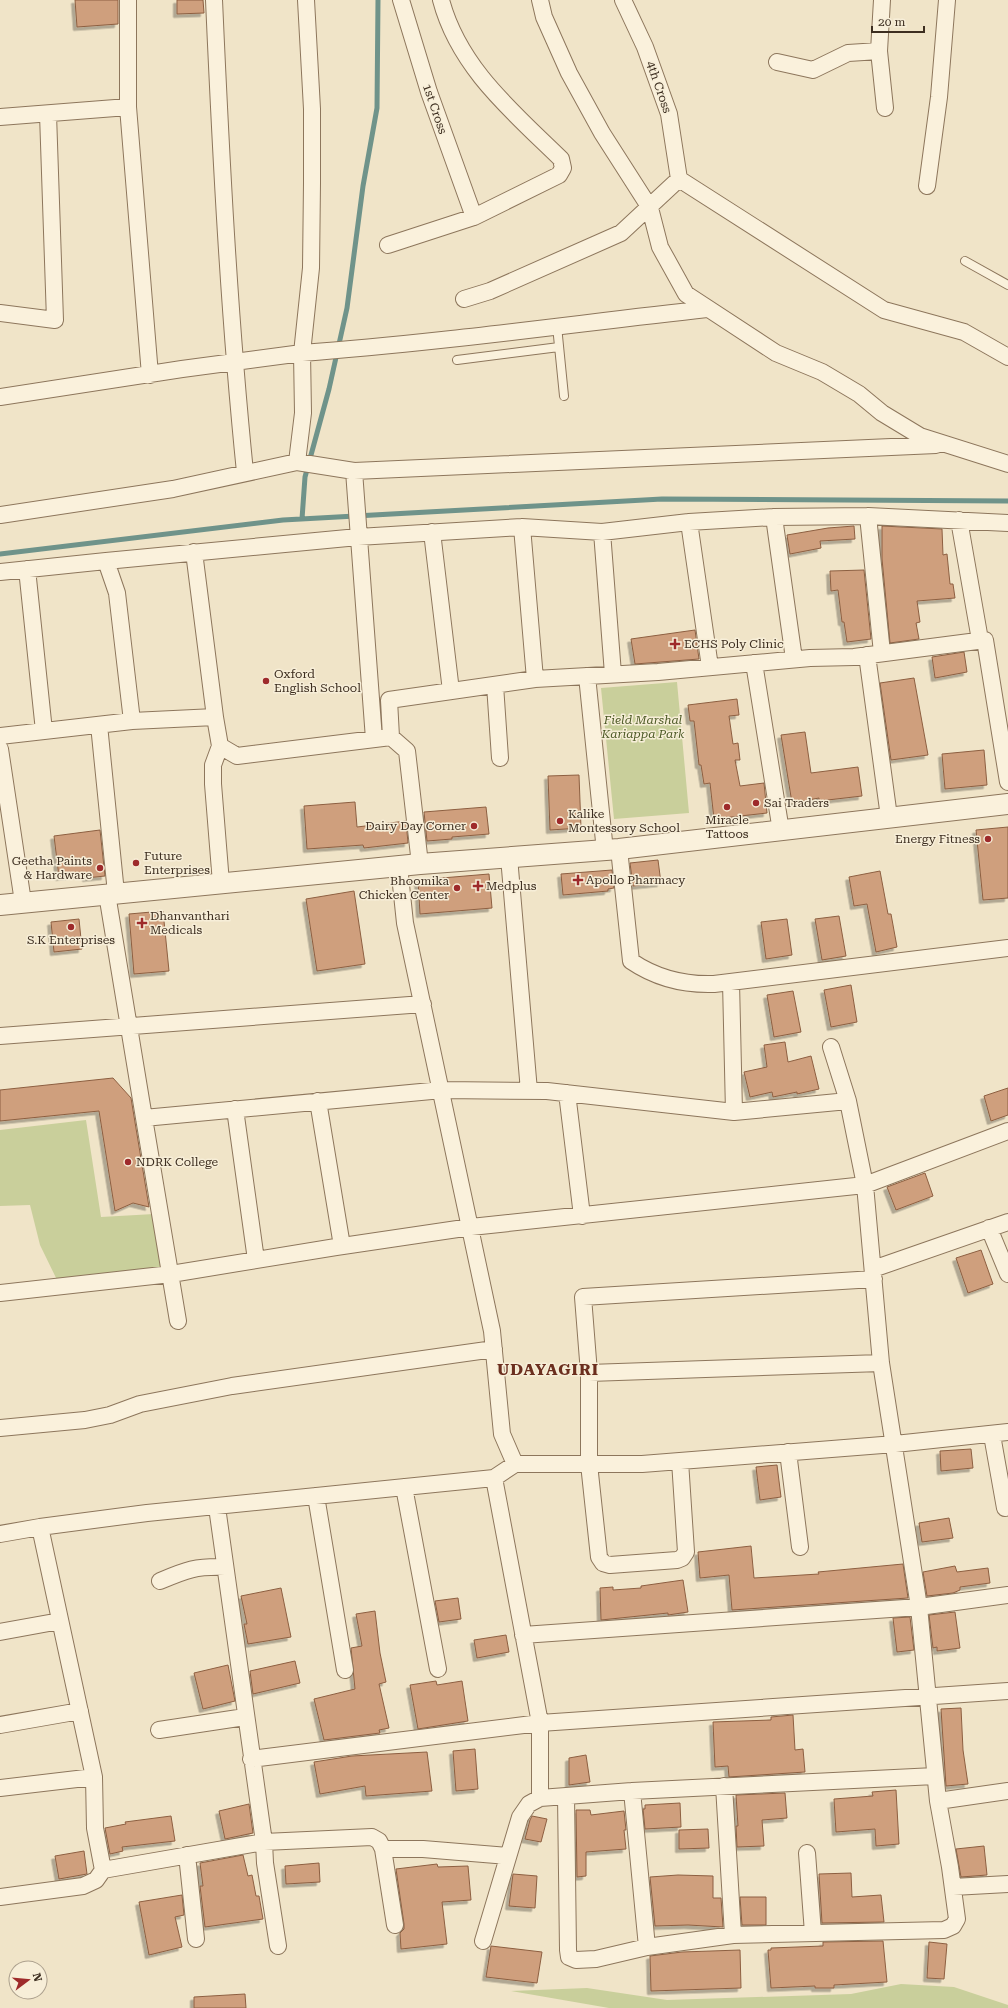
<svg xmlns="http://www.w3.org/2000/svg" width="1008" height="2008" viewBox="0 0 1008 2008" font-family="'Roboto Serif',serif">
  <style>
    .green { fill: #c9cf9b }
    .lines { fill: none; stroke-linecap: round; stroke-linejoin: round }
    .stream { stroke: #6f938a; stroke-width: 5 }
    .building { fill: #cf9f7d; stroke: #8d5f41; filter: url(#shadow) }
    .service-casing { stroke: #8d765c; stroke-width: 10 }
    .minor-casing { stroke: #8d765c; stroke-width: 18 }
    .tertiary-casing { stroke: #8d765c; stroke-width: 22 }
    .service { stroke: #faf1dc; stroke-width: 8 }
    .minor { stroke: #faf1dc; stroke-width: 16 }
    .tertiary { stroke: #faf1dc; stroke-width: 20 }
    .poi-dot { fill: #9e2a2b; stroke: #f7eed8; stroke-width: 1.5 }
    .labels { text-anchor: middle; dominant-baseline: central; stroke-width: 3; stroke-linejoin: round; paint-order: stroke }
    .street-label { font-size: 12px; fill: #3d2e20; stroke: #f7eed8 }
    .poi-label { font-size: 12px; fill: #3d2e20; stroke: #f7eed8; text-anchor: start }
    .park-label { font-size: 12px; font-style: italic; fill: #4d5a26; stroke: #f7eed8 }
    .district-label { font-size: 16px; font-weight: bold; letter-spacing: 1px; fill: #6b2e1e; stroke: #f7eed8 }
  </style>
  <defs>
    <filter id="shadow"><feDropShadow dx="-3.5" dy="3.5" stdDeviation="0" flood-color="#0004"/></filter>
  </defs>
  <rect width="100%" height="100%" fill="#f0e4c8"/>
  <!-- green -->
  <path class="green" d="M 677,682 L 689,813 L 614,819 L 601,688 Z
    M 86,1120 L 101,1217 L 154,1214 L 163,1269 L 59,1284 L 40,1245 L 30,1205 L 0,1206 L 0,1130 Z
    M 901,1984 L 954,1987 L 1008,2005 L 1008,2008 L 609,2008 L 511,1991 L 587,1988 L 667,2000 L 851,1994 Z"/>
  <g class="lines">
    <!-- stream -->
    <path class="stream" d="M 302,519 L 305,477 L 329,389 L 347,308 L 363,186 L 377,108 L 378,0
      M 0,554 L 283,520 L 662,499 L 1008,501"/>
  </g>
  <!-- building -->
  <path class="building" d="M 75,0 L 118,0 L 118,24 L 77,27 Z
    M 177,0 L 203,0 L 204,13 L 177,14 Z
    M 854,526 L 855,539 L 820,541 L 821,548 L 790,554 L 787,535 L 828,528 Z
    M 882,526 L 942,529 L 943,555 L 947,554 L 950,584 L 953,584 L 955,598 L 917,601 L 920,622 L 916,623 L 919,639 L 890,643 L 882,559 Z
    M 864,570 L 871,639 L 847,642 L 844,622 L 842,622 L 838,590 L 831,591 L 830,571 Z
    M 695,630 L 699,659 L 635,664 L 631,639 Z
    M 964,652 L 967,672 L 935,678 L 932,657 Z
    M 914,678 L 928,755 L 891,760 L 880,683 Z
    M 737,699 L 739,715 L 729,716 L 733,744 L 738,743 L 740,760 L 735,760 L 740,786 L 764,783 L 767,813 L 714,819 L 710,783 L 704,784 L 701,765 L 699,765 L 694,721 L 690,721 L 688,705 Z
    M 805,732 L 811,773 L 858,767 L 862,796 L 819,801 L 819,798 L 792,803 L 781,735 Z
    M 984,750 L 987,785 L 945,789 L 942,754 Z
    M 579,775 L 581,828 L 550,830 L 548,776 Z
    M 355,802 L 357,827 L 406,821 L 408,843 L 364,848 L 363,845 L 307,849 L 304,806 Z
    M 486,807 L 489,834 L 452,837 L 452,839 L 427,841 L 424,812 Z
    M 1008,827 L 1008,898 L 983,900 L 976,830 Z
    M 100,830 L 105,876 L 86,878 L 86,874 L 59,877 L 54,836 Z
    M 658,860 L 661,883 L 633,886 L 630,863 Z
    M 612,870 L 614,888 L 608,889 L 608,891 L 563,895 L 561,874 Z
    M 880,871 L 888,914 L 891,914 L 897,947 L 876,952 L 867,904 L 854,906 L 849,877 Z
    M 489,874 L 492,908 L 420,914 L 418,880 Z
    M 354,891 L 365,964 L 317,971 L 306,899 Z
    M 163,911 L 169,971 L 134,974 L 129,914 Z
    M 839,916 L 846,956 L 822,960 L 815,919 Z
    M 79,919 L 82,949 L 54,952 L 51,922 Z
    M 787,919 L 792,955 L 766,959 L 761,922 Z
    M 851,985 L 857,1022 L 831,1027 L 824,990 Z
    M 793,991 L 801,1032 L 774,1037 L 767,995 Z
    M 785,1042 L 788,1062 L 811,1056 L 819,1089 L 797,1094 L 797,1092 L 773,1097 L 772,1092 L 750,1097 L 744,1072 L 767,1067 L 764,1045 Z
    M 113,1078 L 131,1098 L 149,1207 L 133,1203 L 115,1211 L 99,1111 L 0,1121 L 0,1090 Z
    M 1008,1088 L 1008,1115 L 991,1121 L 984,1096 Z
    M 925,1173 L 933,1196 L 896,1210 L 887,1187 Z
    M 981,1250 L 993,1284 L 968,1293 L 956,1258 Z
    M 971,1449 L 973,1468 L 941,1471 L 940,1451 Z
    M 777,1465 L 781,1497 L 760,1500 L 756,1467 Z
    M 949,1518 L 953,1538 L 922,1542 L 919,1523 Z
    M 751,1546 L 754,1578 L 819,1574 L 818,1572 L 903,1564 L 908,1598 L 732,1610 L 729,1575 L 700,1578 L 698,1552 Z
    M 955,1566 L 957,1572 L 988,1568 L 990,1583 L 960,1587 L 960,1590 L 953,1593 L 927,1596 L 923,1572 Z
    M 683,1580 L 688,1612 L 668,1615 L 668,1613 L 601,1620 L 600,1588 L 613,1587 L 613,1590 L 641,1588 L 641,1586 Z
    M 281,1588 L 291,1637 L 248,1644 L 244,1624 L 247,1624 L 241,1596 Z
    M 458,1598 L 461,1619 L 439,1622 L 435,1601 Z
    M 375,1611 L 380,1653 L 386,1682 L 379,1684 L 389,1728 L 379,1730 L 380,1733 L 324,1740 L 314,1699 L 355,1689 L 351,1648 L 362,1646 L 356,1614 Z
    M 955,1612 L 960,1648 L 937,1651 L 937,1647 L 933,1648 L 929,1615 Z
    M 910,1617 L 914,1650 L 897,1652 L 893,1618 Z
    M 506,1635 L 509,1652 L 477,1658 L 474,1640 Z
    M 295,1661 L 300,1683 L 253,1694 L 250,1671 Z
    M 228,1665 L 235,1701 L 203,1709 L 194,1673 Z
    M 436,1681 L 437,1685 L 462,1681 L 468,1721 L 418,1729 L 410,1685 Z
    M 961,1708 L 963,1750 L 968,1784 L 946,1786 L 941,1709 Z
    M 793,1715 L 795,1750 L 803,1749 L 805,1772 L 729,1777 L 728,1766 L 715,1767 L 713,1722 L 771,1720 L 771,1717 Z
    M 475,1749 L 478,1789 L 456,1791 L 453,1751 Z
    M 427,1752 L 432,1791 L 366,1796 L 365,1786 L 320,1794 L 314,1762 L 352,1756 Z
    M 586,1755 L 590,1782 L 569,1785 L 569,1758 Z
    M 896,1790 L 899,1844 L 876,1846 L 875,1829 L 836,1832 L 834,1799 L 873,1796 L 872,1792 Z
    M 785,1793 L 787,1818 L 762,1820 L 764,1846 L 737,1847 L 736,1826 L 738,1826 L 736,1795 Z
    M 680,1803 L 681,1827 L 645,1829 L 643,1809 L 645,1809 L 645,1805 Z
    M 249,1804 L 253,1833 L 225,1839 L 219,1811 Z
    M 576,1810 L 590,1810 L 591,1815 L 624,1811 L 626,1830 L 624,1830 L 626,1849 L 586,1852 L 586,1876 L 577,1877 Z
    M 171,1816 L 175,1841 L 122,1847 L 123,1851 L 110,1854 L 105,1828 L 126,1824 L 125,1822 Z
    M 532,1816 L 547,1819 L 541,1842 L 525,1839 L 530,1820 Z
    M 708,1829 L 709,1848 L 679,1849 L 679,1830 Z
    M 984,1846 L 987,1875 L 961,1877 L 956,1849 Z
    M 84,1851 L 87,1874 L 59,1879 L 55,1856 Z
    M 243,1855 L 248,1876 L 252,1875 L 256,1896 L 259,1896 L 263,1919 L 205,1927 L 200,1886 L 203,1886 L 200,1863 Z
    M 319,1863 L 320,1882 L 286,1884 L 285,1866 Z
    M 437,1864 L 438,1867 L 468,1866 L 471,1900 L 442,1902 L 447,1944 L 401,1949 L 400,1933 L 404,1929 L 404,1924 L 396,1869 Z
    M 851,1873 L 852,1897 L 881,1895 L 884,1922 L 822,1923 L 819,1874 Z
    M 513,1874 L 537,1876 L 535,1908 L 509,1906 Z
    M 678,1875 L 713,1876 L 713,1898 L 721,1898 L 723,1927 L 688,1925 L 655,1926 L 650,1877 Z
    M 182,1895 L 184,1915 L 175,1917 L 182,1947 L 149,1955 L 139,1902 Z
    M 740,1897 L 766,1897 L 766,1925 L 742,1925 Z
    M 883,1941 L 887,1982 L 834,1985 L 834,1988 L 815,1988 L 815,1986 L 771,1988 L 768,1950 L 771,1950 L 771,1948 L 823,1946 L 823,1942 Z
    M 929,1942 L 947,1944 L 944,1979 L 927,1978 Z
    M 491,1946 L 542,1952 L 537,1983 L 486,1977 Z
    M 740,1950 L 741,1988 L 651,1991 L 650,1956 L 682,1952 Z
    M 245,1994 L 246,2008 L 194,2008 L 194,1997 Z"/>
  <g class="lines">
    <!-- service casing -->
    <g class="service-casing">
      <path id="service" d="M 965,261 L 1008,285
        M 557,326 L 564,396
        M 457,360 L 559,347"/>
    </g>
    <!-- minor casing -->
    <g class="minor-casing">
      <path id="minor" d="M 128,0 L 128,107 L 150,375
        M 214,0 C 221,158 229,315 245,472
        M 306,0 L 312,109 L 312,183 L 311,268 L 302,353 C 437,343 572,324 707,309
        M 401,0 L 429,92 L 474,217
        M 540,0 L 544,17 L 569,73 L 602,133 L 650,208 L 660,247 L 686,294 L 776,353 L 822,372 L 859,394 L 882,413 L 920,436 L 1008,464
        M 623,0 L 645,47 L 669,114 L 679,179
        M 882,0 L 879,51 L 885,108
        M 777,62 L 813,70 L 848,53 L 879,51
        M 0,117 L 128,107
        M 679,179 L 884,310 L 964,332 L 1008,357
        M 927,186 L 939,97 L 947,0
        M 388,245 L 474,217 L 559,175 L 563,168 L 561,159 C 513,112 459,68 441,0
        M 464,299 L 490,291 L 621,233 L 679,179
        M 0,313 L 55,320 L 48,114
        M 0,397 L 182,369 L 302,353 L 303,413 L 297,462
        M 354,471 L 936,445
        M 0,515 L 173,489 L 297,462 L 354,471 L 374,739
        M 868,516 L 882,653
        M 774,517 L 794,659
        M 959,520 L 980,640
        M 689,522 L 710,667
        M 522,527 L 535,679
        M 432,532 L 451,691
        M 602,532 L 613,674
        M 194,552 L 215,717
        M 106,561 L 358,537 L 522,527 L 602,532 L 689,522 L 774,517 L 868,516 L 1008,523
        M 27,569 L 44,731
        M 0,572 L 106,561 L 117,593 L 132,721 L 0,736
        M 867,655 L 889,817
        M 754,663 L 781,831
        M 587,676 L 605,851
        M 495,685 L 500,758
        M 132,721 L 215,717 L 220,746 L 237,756 L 391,737 L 407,751 L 420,864
        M 99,725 L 116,893
        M 391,737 L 389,700 L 535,679 L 658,672 L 810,658 L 854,657 L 985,640 L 1008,782
        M 220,746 L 213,765 L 213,784 L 221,883
        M 0,749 L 23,902
        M 619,849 L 631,961 C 656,978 685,985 714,984 L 1008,948
        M 509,857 L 529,1091
        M 399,866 L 405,923 L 492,1331 L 502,1434 L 515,1464
        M 731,982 L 734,1112
        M 0,1036 L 423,1004
        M 831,1047 L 848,1101
        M 567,1093 L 582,1216
        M 318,1101 L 342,1246
        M 235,1109 L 256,1260
        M 144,1118 L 178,1321
        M 989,1228 L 1008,1274
        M 873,1269 L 1008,1222
        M 0,1293 L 171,1274 L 336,1247 L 471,1227 L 865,1185 L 848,1101 L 734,1112 L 547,1091 L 442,1090 L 144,1118 L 107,894
        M 589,1373 L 583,1297 L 874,1279
        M 0,1428 L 85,1420 L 110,1415 L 140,1404 L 232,1386 L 494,1349
        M 992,1435 L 1005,1508
        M 788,1452 L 800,1547
        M 680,1461 L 686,1552 L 682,1558 L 677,1560 L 610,1565 L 603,1563 L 599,1557 L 589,1464 L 589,1373 L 881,1363
        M 494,1478 L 515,1464 L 642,1464 L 895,1444 L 1008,1432
        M 404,1487 L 438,1669
        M 316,1496 L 345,1670
        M 217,1507 L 264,1842 L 265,1863 L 278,1946
        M 40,1527 L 94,1777 L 95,1828 L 103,1870 L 264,1842 L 372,1837 L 379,1841 L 383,1849 L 395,1925
        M 0,1534 L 40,1527 L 147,1513 L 494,1478 L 540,1723 L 1008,1691
        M 160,1581 C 186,1570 196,1566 225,1567
        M 0,1632 L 60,1621
        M 523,1635 L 919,1607 L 1008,1595
        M 0,1725 L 80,1711
        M 159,1730 L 245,1717
        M 251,1759 L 540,1723 L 540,1798
        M 724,1786 L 733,1935
        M 0,1788 L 94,1777
        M 632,1791 L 647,1947
        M 566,1796 L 568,1950 L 569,1957 L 576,1960 L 596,1959 L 647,1947 L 733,1935 L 944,1930 L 953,1926 L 957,1919 L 950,1867 L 938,1801 L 1008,1791
        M 938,1801 L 919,1607 L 881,1363 L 865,1185 L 1008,1131
        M 383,1849 L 423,1849 L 508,1856
        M 807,1853 L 813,1933
        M 187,1855 L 196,1939
        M 953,1887 L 1008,1884
        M 0,1897 L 83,1886 L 96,1880 L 103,1870
        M 483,1941 L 520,1817 L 529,1804 L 540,1798 L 632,1791 L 935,1776"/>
    </g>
    <!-- tertiary casing -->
    <g class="tertiary-casing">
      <path id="tertiary" d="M 0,905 L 420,864 L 619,849 L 1008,804"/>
    </g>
    <!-- service -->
    <use href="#service" class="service"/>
    <!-- minor -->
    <use href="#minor" class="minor"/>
    <!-- tertiary -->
    <use href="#tertiary" class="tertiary"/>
  </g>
  <!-- markers -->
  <g class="poi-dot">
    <path d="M673 638h4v4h4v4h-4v4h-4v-4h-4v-4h4z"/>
    <circle cx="266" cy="681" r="4"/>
    <circle cx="756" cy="803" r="4"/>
    <circle cx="727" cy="807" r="4"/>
    <circle cx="560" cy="821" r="4"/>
    <circle cx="474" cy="826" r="4"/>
    <circle cx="988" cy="839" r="4"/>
    <circle cx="136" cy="863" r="4"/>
    <circle cx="100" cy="868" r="4"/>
    <path d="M576 874h4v4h4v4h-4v4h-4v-4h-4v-4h4z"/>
    <path d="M476 880h4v4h4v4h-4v4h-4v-4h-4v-4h4z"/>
    <circle cx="457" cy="888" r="4"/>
    <path d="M140 917h4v4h4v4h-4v4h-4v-4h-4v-4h4z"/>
    <circle cx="71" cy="927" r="4"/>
    <circle cx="128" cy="1162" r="4"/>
  </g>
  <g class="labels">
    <!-- street labels -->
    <g class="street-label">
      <text transform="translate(659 87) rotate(71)">4th Cross</text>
      <text transform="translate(435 109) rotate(71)">1st Cross</text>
    </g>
    <!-- poi labels -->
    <g class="poi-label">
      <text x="684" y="644">ECHS Poly Clinic</text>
      <text x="274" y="674">Oxford<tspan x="274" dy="14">English School</tspan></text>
      <text x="764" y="803">Sai Traders</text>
      <text x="568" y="814">Kalike<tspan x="568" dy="14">Montessory School</tspan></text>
      <text x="727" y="820" text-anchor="middle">Miracle<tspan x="727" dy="14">Tattoos</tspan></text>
      <text x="466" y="826" text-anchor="end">Dairy Day Corner</text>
      <text x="980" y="839" text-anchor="end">Energy Fitness</text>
      <text x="144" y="856">Future<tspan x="144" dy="14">Enterprises</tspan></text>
      <text x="92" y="861" text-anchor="end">Geetha Paints<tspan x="92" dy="14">&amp; Hardware</tspan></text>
      <text x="586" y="880">Apollo Pharmacy</text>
      <text x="449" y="881" text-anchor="end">Bhoomika<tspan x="449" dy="14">Chicken Center</tspan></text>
      <text x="486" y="886">Medplus</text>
      <text x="150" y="916">Dhanvanthari<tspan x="150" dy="14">Medicals</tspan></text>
      <text x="71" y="940" text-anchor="middle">S.K Enterprises</text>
      <text x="136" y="1162">NDRK College</text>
    </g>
    <!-- park labels -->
    <g class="park-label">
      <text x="643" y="720">Field Marshal<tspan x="643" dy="14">Kariappa Park</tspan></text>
    </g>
    <!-- district labels -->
    <g class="district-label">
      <text x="548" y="1369">UDAYAGIRI</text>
    </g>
  </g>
  <!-- north arrow -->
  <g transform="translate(28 1980) rotate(74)"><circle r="19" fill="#f7eed8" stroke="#ada18e"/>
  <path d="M0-3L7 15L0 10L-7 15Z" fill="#9e2a2b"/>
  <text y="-6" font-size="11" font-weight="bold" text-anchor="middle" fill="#3d2e20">N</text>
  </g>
  <!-- scale -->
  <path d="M872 26v6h52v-6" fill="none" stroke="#3d2e20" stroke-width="2"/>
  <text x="878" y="26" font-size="12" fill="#3d2e20" stroke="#f7eed8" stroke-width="3" paint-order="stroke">20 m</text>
</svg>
